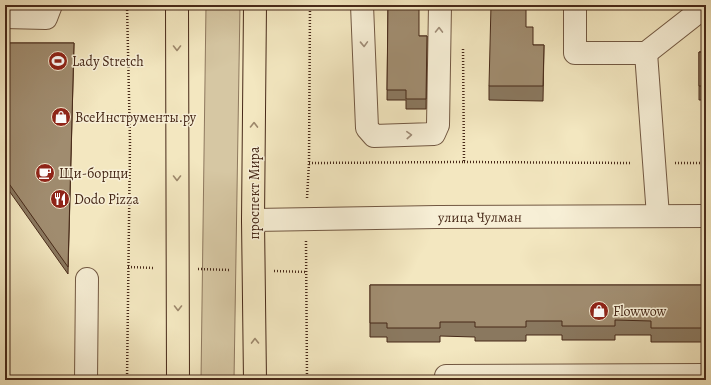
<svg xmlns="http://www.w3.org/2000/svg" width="711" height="385" viewBox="0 0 711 385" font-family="Alegreya,serif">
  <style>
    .green { fill: #d6c7a3; stroke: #8e785e }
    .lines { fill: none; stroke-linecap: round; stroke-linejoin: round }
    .minor-casing { stroke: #725842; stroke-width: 24 }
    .major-casing { stroke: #472918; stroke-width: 24 }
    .path { stroke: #472918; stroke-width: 2.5; stroke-dasharray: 1 2; stroke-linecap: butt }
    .minor { stroke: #f7efd6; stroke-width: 22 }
    .major { stroke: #f3e7c0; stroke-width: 22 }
    .wall { fill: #8a785f; stroke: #472918 }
    .shaded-wall { fill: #70624e; stroke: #472918 }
    .building { fill: #a08c6f; stroke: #472918 }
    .oneway { stroke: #9f8c77 }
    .oneway2 { stroke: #9d886c }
    .labels { text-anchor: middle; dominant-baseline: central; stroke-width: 3; stroke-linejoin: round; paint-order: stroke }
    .poi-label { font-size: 14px; fill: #472918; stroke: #f7efd6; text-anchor: start }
    .street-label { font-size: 14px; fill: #472918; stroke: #f7efd6 }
  </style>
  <rect width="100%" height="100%" fill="#f3e7c0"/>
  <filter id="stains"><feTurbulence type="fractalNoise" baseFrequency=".005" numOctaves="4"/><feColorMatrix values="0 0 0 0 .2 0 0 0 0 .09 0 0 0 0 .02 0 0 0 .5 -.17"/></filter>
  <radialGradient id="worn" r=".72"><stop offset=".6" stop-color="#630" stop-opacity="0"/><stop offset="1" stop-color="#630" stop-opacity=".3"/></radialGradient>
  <!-- green -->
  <path class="green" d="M 206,5 L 240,5 L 234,380 L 201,380 Z"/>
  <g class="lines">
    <!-- minor casing -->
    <g class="minor-casing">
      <g id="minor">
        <path d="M 362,5 L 367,128 L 374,136 L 434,134 L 438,125 L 440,5"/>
        <path d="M 575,5 L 575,53 L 646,53 L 706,6"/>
        <path d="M 5,17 L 46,18 L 51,5"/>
        <path d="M 646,53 L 658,216"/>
        <path id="s1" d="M 253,220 L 437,217 L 706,216"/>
        <path d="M 86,380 L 87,279"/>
        <path d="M 446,380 L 446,376 L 706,375"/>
      </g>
    </g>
    <!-- major casing -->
    <g class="major-casing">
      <path id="major" d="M 177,5 L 178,380
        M 255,5 L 253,220 L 255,380"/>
    </g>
    <!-- path -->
    <path class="path" d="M 464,162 L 632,163
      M 309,163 L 464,162 L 463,47
      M 675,163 L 706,163
      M 307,198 L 309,163 L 310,5
      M 306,241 L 307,380
      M 128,267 L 155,268
      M 198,269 L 231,270
      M 274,271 L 306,272
      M 127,380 L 130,142 L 127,5
      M 336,380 L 424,377"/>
    <!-- minor -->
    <use href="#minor" class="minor"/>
    <!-- major -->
    <use href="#major" class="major"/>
  </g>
  <!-- wall -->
  <path class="wall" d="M 388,5 L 419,36 L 427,36 L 426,109 L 406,109 L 406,100 L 387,100 Z
    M 526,27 L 533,45 L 544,45 L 543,101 L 489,100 L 489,86 Z
    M 5,43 L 74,43 L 68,274 L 5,185 Z
    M 699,52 L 706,52 L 706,100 L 699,100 Z
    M 370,285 L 706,285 L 706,335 L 702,335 L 702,342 L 651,342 L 651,335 L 615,335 L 615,340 L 562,340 L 562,335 L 526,335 L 526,341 L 475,341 L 475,337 L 440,336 L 440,342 L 387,342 L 387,337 L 370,337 Z"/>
  <!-- shaded-wall -->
  <path class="shaded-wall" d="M 7,290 L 7,304 L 5,367 L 5,353 Z"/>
  <!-- building -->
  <path class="building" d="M 388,5 L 419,5 L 419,36 L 427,36 L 426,99 L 406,99 L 406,90 L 387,90 Z
    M 491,5 L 526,5 L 526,27 L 533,27 L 533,45 L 544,45 L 543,86 L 489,86 Z
    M 5,43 L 74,43 L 68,267 L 5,178 Z
    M 699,52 L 706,52 L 706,86 L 699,86 Z
    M 370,285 L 706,285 L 706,321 L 702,321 L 702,328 L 651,328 L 651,321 L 615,320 L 615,326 L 562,326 L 562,321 L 526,321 L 526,327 L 475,327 L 475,322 L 440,322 L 440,328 L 387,328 L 387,323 L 370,323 Z
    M 5,287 L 7,290 L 5,353 Z"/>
  <!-- one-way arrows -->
  <defs><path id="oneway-chevron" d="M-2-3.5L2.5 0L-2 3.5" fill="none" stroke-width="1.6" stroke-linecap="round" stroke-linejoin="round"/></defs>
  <g class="oneway">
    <use href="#oneway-chevron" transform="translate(439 30) rotate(-89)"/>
    <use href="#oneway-chevron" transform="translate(364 44) rotate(88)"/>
    <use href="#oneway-chevron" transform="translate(409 135) rotate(-3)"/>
  </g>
  <g class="oneway2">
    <use href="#oneway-chevron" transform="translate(177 48) rotate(90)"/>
    <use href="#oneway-chevron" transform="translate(254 125) rotate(-89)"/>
    <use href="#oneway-chevron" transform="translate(177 178) rotate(90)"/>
    <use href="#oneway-chevron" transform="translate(178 308) rotate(90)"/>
    <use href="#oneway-chevron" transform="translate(255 341) rotate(-91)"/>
  </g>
  <!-- icons -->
  <defs>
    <g id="stadium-disc" transform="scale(1)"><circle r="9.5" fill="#8f2418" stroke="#f7efd6"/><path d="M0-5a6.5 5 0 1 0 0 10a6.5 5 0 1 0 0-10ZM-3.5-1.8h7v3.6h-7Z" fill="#fff"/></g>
    <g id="shop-disc" transform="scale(1)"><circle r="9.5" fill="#8f2418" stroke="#f7efd6"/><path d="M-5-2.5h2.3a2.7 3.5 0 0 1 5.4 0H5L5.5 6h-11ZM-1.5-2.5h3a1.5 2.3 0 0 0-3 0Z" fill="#fff"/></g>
    <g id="cafe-disc" transform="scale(1)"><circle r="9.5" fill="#8f2418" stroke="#f7efd6"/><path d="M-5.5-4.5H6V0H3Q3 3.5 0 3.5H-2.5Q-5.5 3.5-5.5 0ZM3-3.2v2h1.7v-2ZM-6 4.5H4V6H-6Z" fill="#fff"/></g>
    <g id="restaurant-disc" transform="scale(1)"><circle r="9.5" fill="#8f2418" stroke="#f7efd6"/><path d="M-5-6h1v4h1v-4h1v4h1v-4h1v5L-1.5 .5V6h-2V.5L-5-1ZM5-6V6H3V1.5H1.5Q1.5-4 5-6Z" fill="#fff"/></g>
  </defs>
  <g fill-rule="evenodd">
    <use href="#stadium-disc" x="58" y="61"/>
    <use href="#shop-disc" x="61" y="117"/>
    <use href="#cafe-disc" x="45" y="173"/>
    <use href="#restaurant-disc" x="60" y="199"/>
    <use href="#shop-disc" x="599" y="311"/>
  </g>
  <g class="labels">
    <!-- poi labels -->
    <g class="poi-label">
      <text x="72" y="61">Lady Stretch</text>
      <text x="75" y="117">ВсеИнструменты.ру</text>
      <text x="59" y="173">Щи-борщи</text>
      <text x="74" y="199">Dodo Pizza</text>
      <text x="613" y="311">Flowwow</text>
    </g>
    <!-- street labels -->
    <g class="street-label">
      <text transform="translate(254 193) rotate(-90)">проспект Мира</text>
      <text stroke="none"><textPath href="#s1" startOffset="227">улица Чулман</textPath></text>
    </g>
  </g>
  <!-- margin -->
  <rect width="711" height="385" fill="none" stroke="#f3e7c0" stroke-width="20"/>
  <rect x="6" y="6" width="699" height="373" fill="none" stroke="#472918" stroke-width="2"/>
  <rect x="10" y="10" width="691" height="365" fill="none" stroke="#472918"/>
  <rect width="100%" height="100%" filter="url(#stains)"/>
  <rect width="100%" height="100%" fill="url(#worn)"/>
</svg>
